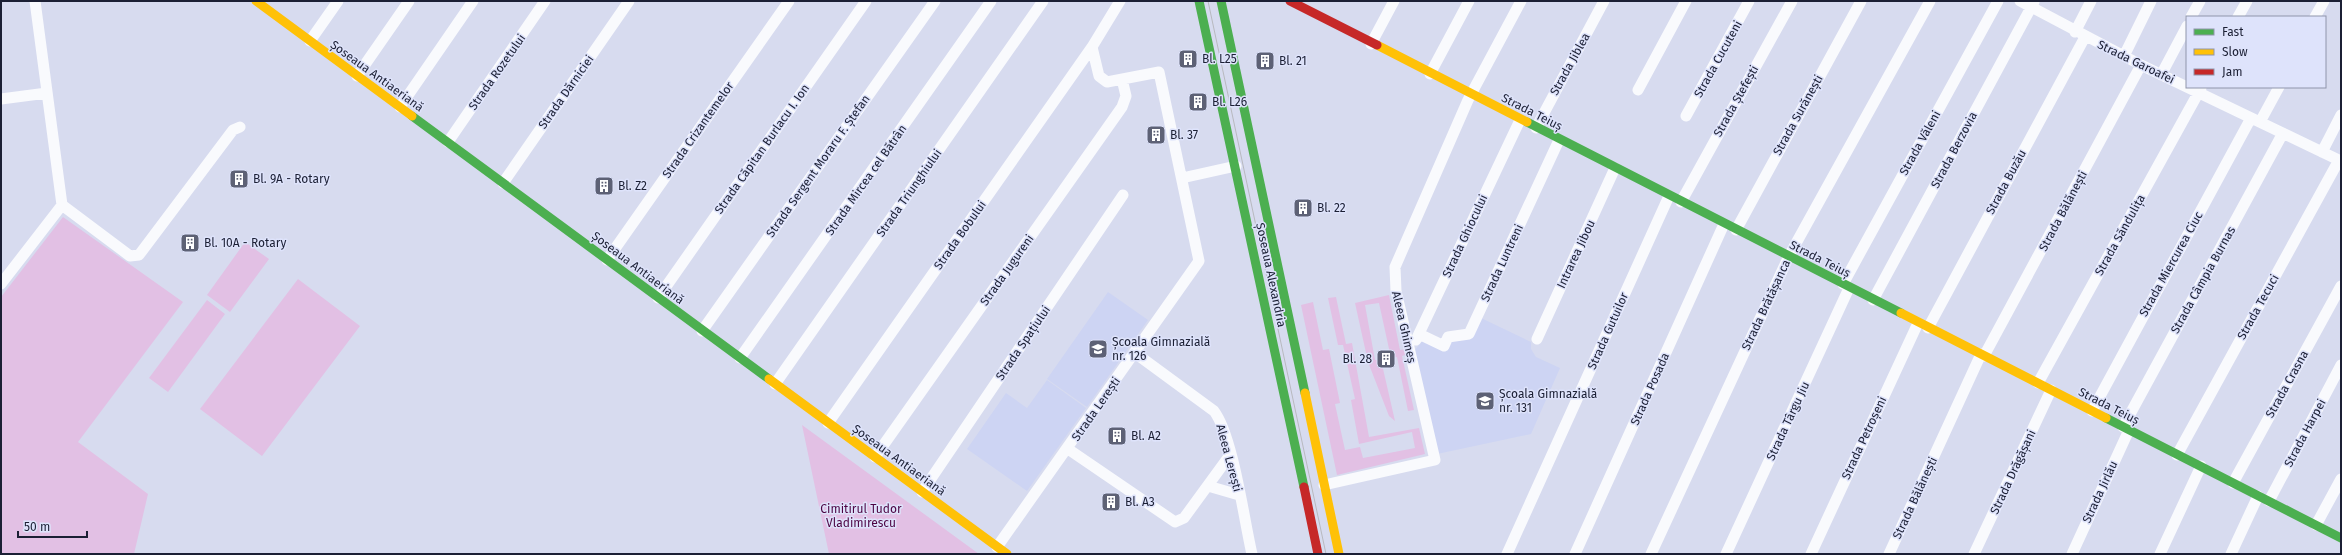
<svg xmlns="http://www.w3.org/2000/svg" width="2342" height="555" viewBox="0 0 2342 555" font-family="'Fira Sans',sans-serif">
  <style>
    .built { fill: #cdd4f3 }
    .green { fill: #e2c0e4 }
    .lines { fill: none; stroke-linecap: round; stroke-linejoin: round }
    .street { stroke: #f9fafd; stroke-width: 11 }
    .fast { stroke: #4caf50; stroke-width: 9 }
    .slow { stroke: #ffc107; stroke-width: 9 }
    .jam { stroke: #c62828; stroke-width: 9 }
    .tram { stroke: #b8b9bf; stroke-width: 1 }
    .labels { text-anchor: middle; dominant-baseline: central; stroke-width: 3; stroke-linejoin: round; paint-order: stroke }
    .poi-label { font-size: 12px; fill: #1b1f34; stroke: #dee3fb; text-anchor: start }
    .street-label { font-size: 12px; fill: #1b1f34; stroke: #dee3fb }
    .park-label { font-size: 12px; fill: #4d0443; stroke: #dee3fb }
  </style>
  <rect width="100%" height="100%" fill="#d7dbef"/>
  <!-- built -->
  <path class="built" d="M 1108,292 L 1148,320 L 1087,407 L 1047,379 Z
    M 1481,318 L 1531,342 L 1531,349 L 1536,357 L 1560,368 L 1531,434 L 1437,454 L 1414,351 L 1424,339 L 1448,340 L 1469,333 Z
    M 1047,380 L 1086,408 L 1027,491 L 967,449 L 1006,393 L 1027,408 Z"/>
  <!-- green -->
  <path class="green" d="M 63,217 L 183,302 L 78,442 L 148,494 L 134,554 L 1,554 L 1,297 Z
    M 245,242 L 269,259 L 230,312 L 207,295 Z
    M 298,279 L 360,326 L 262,456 L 200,409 Z
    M 1389,295 L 1400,350 L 1407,349 L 1408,354 L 1402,356 L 1414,410 L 1408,411 L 1397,357 L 1391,358 L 1379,303 L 1365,305 L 1375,360 L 1381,360 L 1395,421 L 1389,416 L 1368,362 L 1355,303 Z
    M 1336,297 L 1346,344 L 1352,343 L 1369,437 L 1419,428 L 1425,454 L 1337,475 L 1301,305 L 1313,302 L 1323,350 L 1329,349 L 1340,403 L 1335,404 L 1345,450 L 1360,447 L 1363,458 L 1415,448 L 1412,432 L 1359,444 L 1351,400 L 1355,399 L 1343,345 L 1338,345 L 1328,298 Z
    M 207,300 L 225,314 L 168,392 L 149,378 Z
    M 802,425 L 979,554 L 829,554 Z"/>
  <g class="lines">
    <!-- street -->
    <path class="street" d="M 2020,1 L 2141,65 L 2341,161
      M 2191,17 L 2200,1
      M 2238,17 L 2247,1
      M 2315,17 L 2324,1
      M 2075,32 L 2091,1
      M 310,41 L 338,1
      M 1371,44 L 1394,1
      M 2124,56 L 2151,1
      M 1430,74 L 1469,1
      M 2161,75 L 2187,26
      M 357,76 L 409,1
      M 1638,90 L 1686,1
      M 1,99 L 47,93
      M 400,107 L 473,1
      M 1686,116 L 1749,1
      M 2260,122 L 2279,87
      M 1536,128 L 1604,1
      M 448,142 L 545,1
      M 2322,152 L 2341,115
      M 1182,178 L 1236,166
      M 503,183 L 629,1
      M 1681,202 L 1792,1
      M 62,205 L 130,256 L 139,255 L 233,130 L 240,127
      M 1736,230 L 1861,1
      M 607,260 L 789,1
      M 1,284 L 62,205 L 35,1
      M 1843,284 L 1998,1
      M 658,298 L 866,1
      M 1873,300 L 2034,2
      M 1928,328 L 2085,37
      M 702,331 L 935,1
      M 1419,334 L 1444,346 L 1448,337 L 1469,334 L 1559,140
      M 1537,339 L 1615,168
      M 1416,340 L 1520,120
      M 1135,353 L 1214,411 C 1233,436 1244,520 1252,554
      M 1984,356 L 2141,65
      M 740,358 L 991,1
      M 2038,383 L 2201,88
      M 775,384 L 1043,1
      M 2092,411 L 2251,118
      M 828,423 L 1092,47
      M 2123,427 L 2283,133
      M 1068,449 L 1175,522 L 1184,518 L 1230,455
      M 2177,455 L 2339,160
      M 875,457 L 1122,107 L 1126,96 L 1122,79
      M 2233,483 L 2341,286
      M 1324,485 L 1435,460 L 1396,291 L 1395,267 L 1468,100 L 1521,1
      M 1208,486 L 1239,495
      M 922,492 L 1123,195
      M 2269,501 L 2341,365
      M 2316,525 L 2341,479
      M 997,547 L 1199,261 L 1159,72 L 1107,82 L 1099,76 L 1092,47 L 1120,1
      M 1507,554 L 1669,196
      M 1575,554 L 1724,224
      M 1651,554 L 1789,256 L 1930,1
      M 1726,554 L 1849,288
      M 1811,554 L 1918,323
      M 1889,554 L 1981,354
      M 1974,554 L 2051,390
      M 2072,554 L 2129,430
      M 2160,554 L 2201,466
      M 2231,554 L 2258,496"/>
    <!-- fast -->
    <path class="fast" d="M 1199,1 L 1304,487
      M 1221,1 L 1305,393
      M 412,116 L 769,379
      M 1527,122 L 1901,313
      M 2106,418 L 2341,538"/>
    <!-- slow -->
    <path class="slow" d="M 256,1 L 412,116
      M 1377,45 L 1527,122
      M 1901,313 L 2106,418
      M 769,379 L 1007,554
      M 1305,393 L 1339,554"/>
    <!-- jam -->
    <path class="jam" d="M 1290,1 L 1377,45
      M 1304,487 L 1318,554"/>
    <!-- tram -->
    <path class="tram" d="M 1208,1 L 1326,554"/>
  </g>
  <!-- icons -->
  <defs>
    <g id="building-square" transform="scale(1)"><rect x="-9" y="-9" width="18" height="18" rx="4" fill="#5d6175" stroke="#dee3fb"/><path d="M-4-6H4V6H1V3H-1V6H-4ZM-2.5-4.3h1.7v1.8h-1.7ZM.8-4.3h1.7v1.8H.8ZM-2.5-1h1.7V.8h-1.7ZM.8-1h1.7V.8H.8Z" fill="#fff"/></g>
    <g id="school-square" transform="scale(1)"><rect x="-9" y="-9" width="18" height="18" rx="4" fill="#5d6175" stroke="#dee3fb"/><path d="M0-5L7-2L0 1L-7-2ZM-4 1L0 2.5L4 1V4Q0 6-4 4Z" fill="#fff"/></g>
  </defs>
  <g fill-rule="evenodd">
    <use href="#building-square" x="1188" y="59"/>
    <use href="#building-square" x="1265" y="61"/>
    <use href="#building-square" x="1198" y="102"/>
    <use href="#building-square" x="1156" y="135"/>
    <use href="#building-square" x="239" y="179"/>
    <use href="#building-square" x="604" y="186"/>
    <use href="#building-square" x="1303" y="208"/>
    <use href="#building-square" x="190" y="243"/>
    <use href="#school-square" x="1098" y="349"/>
    <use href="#building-square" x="1386" y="359"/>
    <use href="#school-square" x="1485" y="401"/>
    <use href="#building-square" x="1117" y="436"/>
    <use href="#building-square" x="1111" y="502"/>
  </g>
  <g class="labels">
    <!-- poi labels -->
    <g class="poi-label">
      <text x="1202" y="59">Bl. L25</text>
      <text x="1279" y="61">Bl. 21</text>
      <text x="1212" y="102">Bl. L26</text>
      <text x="1170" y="135">Bl. 37</text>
      <text x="253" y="179">Bl. 9A - Rotary</text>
      <text x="618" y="186">Bl. Z2</text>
      <text x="1317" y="208">Bl. 22</text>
      <text x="204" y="243">Bl. 10A - Rotary</text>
      <text x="1112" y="342">Școala Gimnazială<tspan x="1112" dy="14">nr. 126</tspan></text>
      <text x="1372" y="359" text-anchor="end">Bl. 28</text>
      <text x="1499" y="394">Școala Gimnazială<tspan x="1499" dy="14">nr. 131</tspan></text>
      <text x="1131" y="436">Bl. A2</text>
      <text x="1125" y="502">Bl. A3</text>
    </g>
    <!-- street labels -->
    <g class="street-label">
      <text transform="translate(1718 59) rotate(-61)">Strada Cucuteni</text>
      <text transform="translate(2136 62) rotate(26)">Strada Garoafei</text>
      <text transform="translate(1570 64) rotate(-61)">Strada Jiblea</text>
      <text transform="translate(497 72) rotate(-55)">Strada Rozetului</text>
      <text transform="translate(377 76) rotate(36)">Șoseaua Antiaeriană</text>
      <text transform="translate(566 92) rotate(-55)">Strada Dărniciei</text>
      <text transform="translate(1736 101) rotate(-61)">Strada Ștefești</text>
      <text transform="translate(1532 112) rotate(27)">Strada Teiuș</text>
      <text transform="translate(1798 115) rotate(-61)">Strada Surănești</text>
      <text transform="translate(698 130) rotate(-55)">Strada Crizantemelor</text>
      <text transform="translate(1920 143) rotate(-61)">Strada Văleni</text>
      <text transform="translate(762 149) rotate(-55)">Strada Căpitan Burlacu I. Ion</text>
      <text transform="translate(1954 150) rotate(-62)">Strada Berzovia</text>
      <text transform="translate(818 166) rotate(-55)">Strada Sergent Moraru F. Ștefan</text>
      <text transform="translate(866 180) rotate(-55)">Strada Mircea cel Bătrân</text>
      <text transform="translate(2006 182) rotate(-62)">Strada Buzău</text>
      <text transform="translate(909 193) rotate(-55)">Strada Triunghiului</text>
      <text transform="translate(2063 211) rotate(-62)">Strada Bălănești</text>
      <text transform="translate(960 235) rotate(-55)">Strada Bobului</text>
      <text transform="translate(2120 235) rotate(-61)">Strada Săndulița</text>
      <text transform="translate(1465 236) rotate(-65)">Strada Ghiocului</text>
      <text transform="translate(1576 254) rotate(-65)">Intrarea Jibou</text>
      <text transform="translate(1820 259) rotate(27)">Strada Teiuș</text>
      <text transform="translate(1502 263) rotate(-65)">Strada Luntreni</text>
      <text transform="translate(2171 264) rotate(-61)">Strada Miercurea Ciuc</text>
      <text transform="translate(638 268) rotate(37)">Șoseaua Antiaeriană</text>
      <text transform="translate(1007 270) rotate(-55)">Strada Jugureni</text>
      <text transform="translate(1271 275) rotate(78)">Șoseaua Alexandria</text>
      <text transform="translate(2203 280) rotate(-61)">Strada Câmpia Burnas</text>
      <text transform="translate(1766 305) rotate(-65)">Strada Brătășanca</text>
      <text transform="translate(2258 307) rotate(-61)">Strada Tecuci</text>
      <text transform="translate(1404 327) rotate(77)">Aleea Ghimeș</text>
      <text transform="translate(1608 331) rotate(-66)">Strada Gutuilor</text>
      <text transform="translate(1023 343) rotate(-56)">Strada Spațiului</text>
      <text transform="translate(2287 384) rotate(-61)">Strada Crasna</text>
      <text transform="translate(1650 389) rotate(-66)">Strada Posada</text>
      <text transform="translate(2109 406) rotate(27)">Strada Teiuș</text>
      <text transform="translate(1096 409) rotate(-55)">Strada Lerești</text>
      <text transform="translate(1788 421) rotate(-65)">Strada Târgu Jiu</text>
      <text transform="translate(2305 433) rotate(-62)">Strada Harpei</text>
      <text transform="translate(1864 438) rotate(-65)">Strada Petroșeni</text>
      <text transform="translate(1229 458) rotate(75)">Aleea Lerești</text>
      <text transform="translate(899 460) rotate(36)">Șoseaua Antiaeriană</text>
      <text transform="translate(2013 472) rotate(-65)">Strada Drăgășani</text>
      <text transform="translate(2100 492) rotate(-65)">Strada Jirlău</text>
      <text transform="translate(1915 498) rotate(-65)">Strada Bălănești</text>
    </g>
    <!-- park labels -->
    <g class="park-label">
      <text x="861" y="509">Cimitirul Tudor<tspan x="861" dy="14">Vladimirescu</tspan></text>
    </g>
  </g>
  <!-- border -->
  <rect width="2342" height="555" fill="none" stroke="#1b1f34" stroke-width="4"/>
  <!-- legend -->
  <rect x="2186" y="16" width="140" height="72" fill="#dee3fb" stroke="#9095ab"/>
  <rect x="2194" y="29" width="20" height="6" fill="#4caf50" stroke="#9095ab"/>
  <text x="2222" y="36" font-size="12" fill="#1b1f34">Fast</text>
  <rect x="2194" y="49" width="20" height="6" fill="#ffc107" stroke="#9095ab"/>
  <text x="2222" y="56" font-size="12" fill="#1b1f34">Slow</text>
  <rect x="2194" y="69" width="20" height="6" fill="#c62828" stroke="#9095ab"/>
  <text x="2222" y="76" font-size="12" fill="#1b1f34">Jam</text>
  <!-- scale -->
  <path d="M18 531v6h69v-6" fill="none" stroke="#1b1f34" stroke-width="2"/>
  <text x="24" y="531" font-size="12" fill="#1b1f34" stroke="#dee3fb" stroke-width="3" paint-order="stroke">50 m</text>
</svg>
